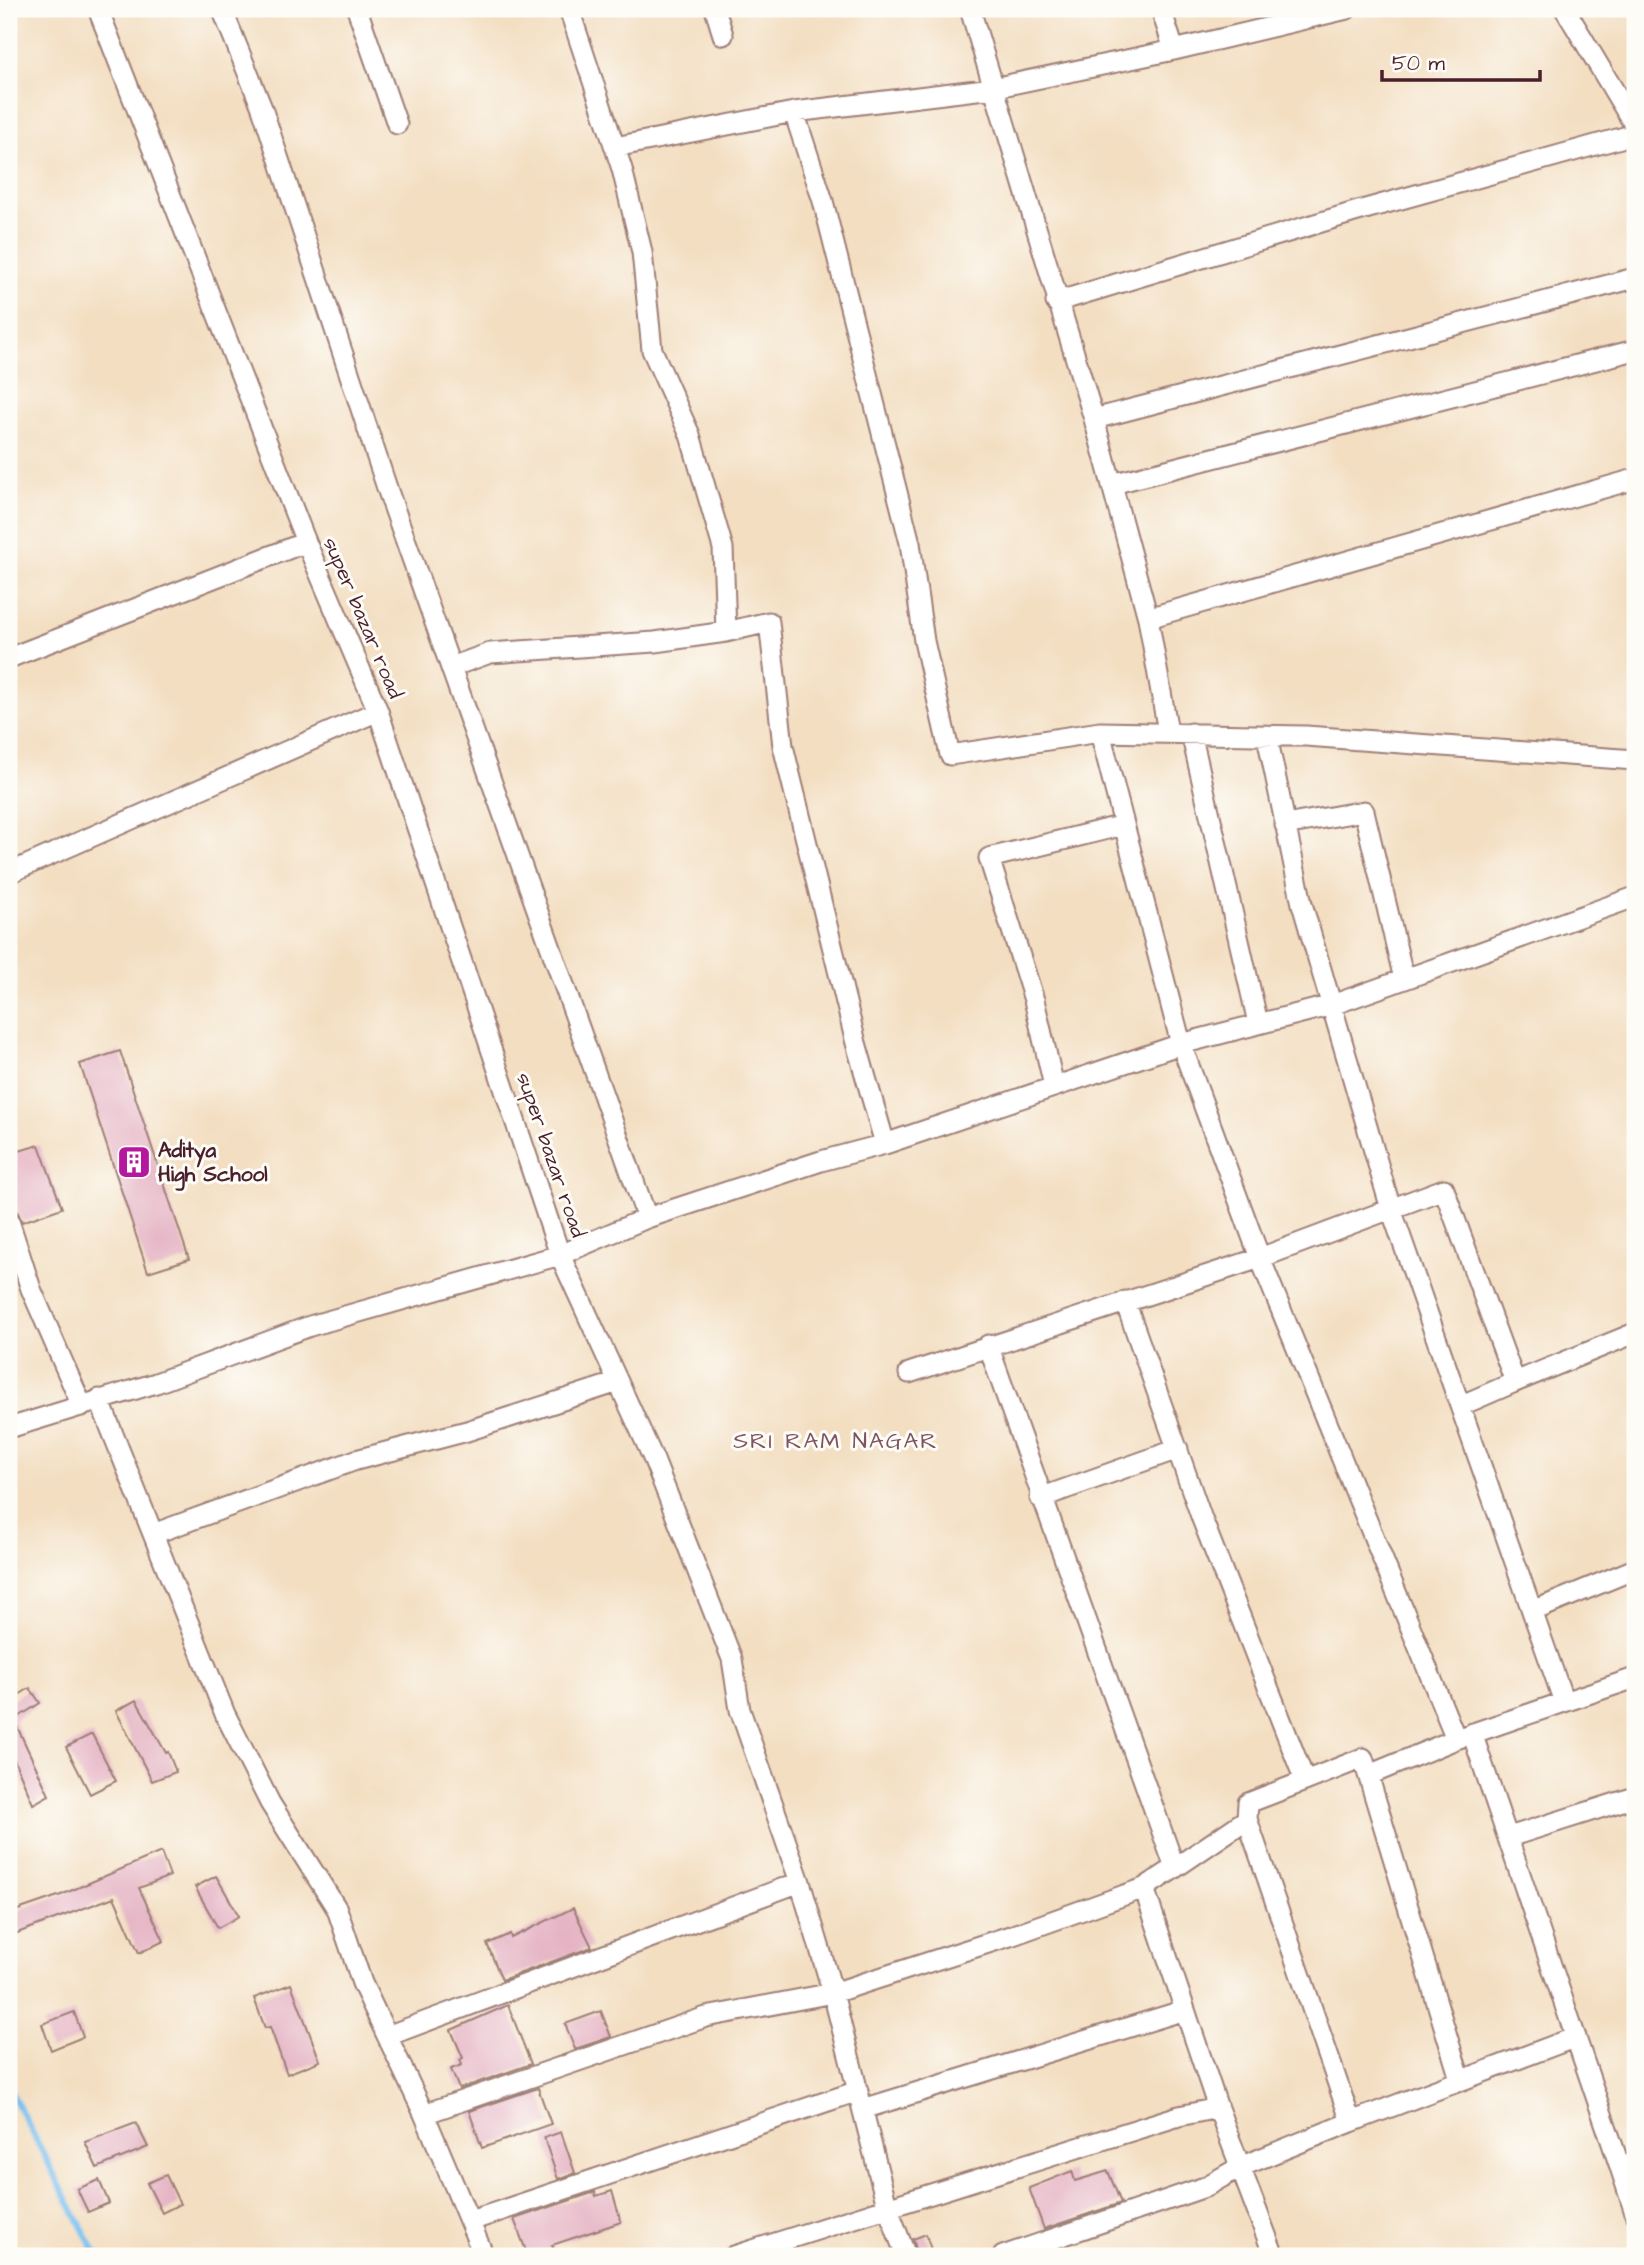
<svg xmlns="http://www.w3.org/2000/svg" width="1644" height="2265" viewBox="0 0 1644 2265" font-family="'Architects Daughter',sans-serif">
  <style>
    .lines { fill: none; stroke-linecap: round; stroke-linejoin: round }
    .stream { stroke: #75c0ef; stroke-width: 6 }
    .building { fill: #e5b3c4 }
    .street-casing { stroke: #9e7e76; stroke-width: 23 }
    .street { stroke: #fff; stroke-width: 19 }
    .labels { text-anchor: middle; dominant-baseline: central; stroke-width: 6; stroke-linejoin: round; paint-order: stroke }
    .street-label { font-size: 21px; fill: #4a1f2b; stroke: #fdfcf7 }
    .poi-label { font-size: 21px; font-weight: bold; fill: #4a1f2b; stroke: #fdfcf7; text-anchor: start }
    .neighbourhood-label { font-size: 23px; letter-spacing: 2px; fill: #805361; stroke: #fdfcf7 }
  </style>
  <rect width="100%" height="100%" fill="#fdfcf7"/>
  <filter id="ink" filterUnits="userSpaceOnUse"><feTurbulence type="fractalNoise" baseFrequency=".0143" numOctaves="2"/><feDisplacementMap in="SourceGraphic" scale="14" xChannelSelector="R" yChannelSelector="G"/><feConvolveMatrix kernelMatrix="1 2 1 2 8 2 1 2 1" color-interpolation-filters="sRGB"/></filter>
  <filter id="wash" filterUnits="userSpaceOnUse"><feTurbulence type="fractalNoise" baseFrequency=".00686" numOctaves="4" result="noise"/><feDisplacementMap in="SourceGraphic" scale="28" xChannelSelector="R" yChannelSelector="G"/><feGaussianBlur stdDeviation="1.57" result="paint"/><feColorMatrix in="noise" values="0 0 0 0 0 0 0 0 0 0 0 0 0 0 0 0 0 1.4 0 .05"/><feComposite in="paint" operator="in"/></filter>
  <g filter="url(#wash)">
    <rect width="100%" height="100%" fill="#f3dec1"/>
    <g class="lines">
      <!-- stream -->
      <path class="stream" d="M 9,2088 L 97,2256"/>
    </g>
    <g id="blocks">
      <!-- building -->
      <path class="building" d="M 120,1051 L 189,1259 L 148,1272 L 80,1064 Z
        M 39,1145 L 62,1208 L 22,1222 L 9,1192 L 9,1154 Z
        M 30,1688 L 40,1703 L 14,1720 L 49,1795 L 33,1804 L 9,1748 L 9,1701 Z
        M 136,1700 L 166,1753 L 168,1752 L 176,1772 L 152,1781 L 116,1711 Z
        M 92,1734 L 116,1781 L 90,1794 L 66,1747 Z
        M 161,1852 L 170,1876 L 139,1888 L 164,1941 L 139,1953 L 114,1897 L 9,1936 L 9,1913 L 61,1895 Z
        M 216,1876 L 239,1916 L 218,1928 L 195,1887 Z
        M 573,1908 L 592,1947 L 502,1980 L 487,1944 L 510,1934 L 511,1938 Z
        M 291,1984 L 320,2061 L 287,2074 L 270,2027 L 265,2028 L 254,1998 Z
        M 508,2005 L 531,2064 L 459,2089 L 451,2069 L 462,2065 L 460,2060 L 463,2058 L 451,2030 Z
        M 601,2011 L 611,2037 L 575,2049 L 565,2024 Z
        M 74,2012 L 83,2037 L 51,2050 L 42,2024 Z
        M 538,2088 L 551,2124 L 482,2148 L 469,2111 Z
        M 136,2123 L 148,2147 L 97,2168 L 85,2142 Z
        M 561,2132 L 575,2173 L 558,2179 L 544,2138 Z
        M 1072,2171 L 1075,2181 L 1108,2171 L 1121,2203 L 1044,2229 L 1029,2188 Z
        M 166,2175 L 180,2204 L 162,2213 L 147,2183 Z
        M 99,2180 L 109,2203 L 88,2212 L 77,2189 Z
        M 612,2191 L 621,2222 L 552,2245 L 557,2256 L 528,2256 L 514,2219 L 595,2192 L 596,2196 Z
        M 926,2234 L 933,2256 L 918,2256 L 913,2239 Z"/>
    </g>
  </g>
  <g filter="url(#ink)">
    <use href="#blocks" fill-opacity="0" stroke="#9e7e76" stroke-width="2"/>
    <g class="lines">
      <!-- street casing -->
      <g class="street-casing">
        <path id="street" d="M 98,9 L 306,542 L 378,711 L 560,1255 L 654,1460 L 732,1659 L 740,1710 L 800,1882 L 833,1993 L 887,2206 L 906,2256
          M 222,9 L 262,108 L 388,491 L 647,1218
          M 357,9 L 397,124
          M 569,9 L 622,169 L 642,252 L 652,350 L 690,435 L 723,548 L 726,632 L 769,622 L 783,746 L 856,1043 L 885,1144
          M 715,9 L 723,35
          M 970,9 L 1094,419 L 1148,618 L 1635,479
          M 1161,9 L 1174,50 L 1347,9
          M 1565,9 L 1635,126
          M 794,112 L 993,88 L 1174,50
          M 615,147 L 794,112 L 823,201 L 910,543 L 924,641 L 950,755 L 1100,732 L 1306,736 L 1635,760
          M 1056,302 L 1358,211 L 1635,134
          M 1094,419 L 1635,278
          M 1112,484 L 1635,350
          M 1148,618 L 1168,732
          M 9,658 L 306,542
          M 451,667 L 490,653 L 655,642 L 726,632
          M 1100,732 L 1181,1044 L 1260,1258 L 1456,1739 L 1564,1702
          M 1191,733 L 1258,1023
          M 1267,736 L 1302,904 L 1391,1209 L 1564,1702 L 1635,1678
          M 1285,825 L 1364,811 L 1404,979
          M 9,873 L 378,711
          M 1054,1086 L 1034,1000 L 989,858 L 1124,825
          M 9,1221 L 31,1289 L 82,1406
          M 1125,1301 L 1202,1519 L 1305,1781 L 1363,1758 L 1460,2079
          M 988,1345 L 1175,1868 L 1144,1888
          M 909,1373 L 1260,1258 L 1444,1189 L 1515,1382 L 1635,1333
          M 99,1399 L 225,1714 L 270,1803 L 337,1909 L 362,1983 L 424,2114 L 484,2256
          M 1462,1405 L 1515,1382
          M 9,1428 L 156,1383 L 310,1326 L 560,1255 L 647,1218 L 821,1161 L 885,1144 L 1181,1044 L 1332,1005 L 1635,897
          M 1040,1498 L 1178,1449
          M 153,1534 L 356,1460 L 467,1431 L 618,1382
          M 1533,1611 L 1635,1569
          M 1472,1733 L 1620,2167
          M 1369,1775 L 1456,1739
          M 1247,1819 L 1351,2122
          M 1509,1837 L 1635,1797
          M 1175,1868 L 1247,1819 L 1248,1803 L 1305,1781
          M 387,2036 L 800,1882
          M 863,2109 L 1185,2010
          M 424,2114 L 706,2017 L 833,1993 L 1013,1935 L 1144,1888 L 1218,2108 L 1274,2256
          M 1635,2163 L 1620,2167 L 1635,2213
          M 470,2221 L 858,2091
          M 734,2256 L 1179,2116 L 1218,2108
          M 1003,2256 L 1205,2187 L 1240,2167 L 1351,2122 L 1576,2037"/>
      </g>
      <!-- street -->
      <use href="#street" class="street"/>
    </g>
  </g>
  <!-- icons -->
  <defs>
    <g id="building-square" transform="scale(1.75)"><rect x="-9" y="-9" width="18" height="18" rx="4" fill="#b5179e" stroke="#fdfcf7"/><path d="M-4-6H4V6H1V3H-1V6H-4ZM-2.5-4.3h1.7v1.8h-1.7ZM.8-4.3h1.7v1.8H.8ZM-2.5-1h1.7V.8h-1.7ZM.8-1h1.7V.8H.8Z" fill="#fff"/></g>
  </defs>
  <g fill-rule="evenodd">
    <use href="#building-square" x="134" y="1162"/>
  </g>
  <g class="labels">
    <!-- street labels -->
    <g class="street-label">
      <text transform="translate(363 618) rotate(67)">super bazar road</text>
      <text transform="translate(551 1155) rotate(71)">super bazar road</text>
    </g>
    <!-- poi labels -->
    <g class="poi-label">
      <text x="158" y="1150">Aditya<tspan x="158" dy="24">High School</tspan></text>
    </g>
    <!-- neighbourhood labels -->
    <g class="neighbourhood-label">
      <text x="836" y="1441">SRI RAM NAGAR</text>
    </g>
  </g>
  <!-- margin -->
  <rect width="1644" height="2265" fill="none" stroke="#fdfcf7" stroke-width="35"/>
  <!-- scale -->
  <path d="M1382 70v10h158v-10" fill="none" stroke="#4a1f2b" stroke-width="3.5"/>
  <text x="1392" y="70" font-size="21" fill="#4a1f2b" stroke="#fdfcf7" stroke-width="5" paint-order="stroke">50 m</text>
</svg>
